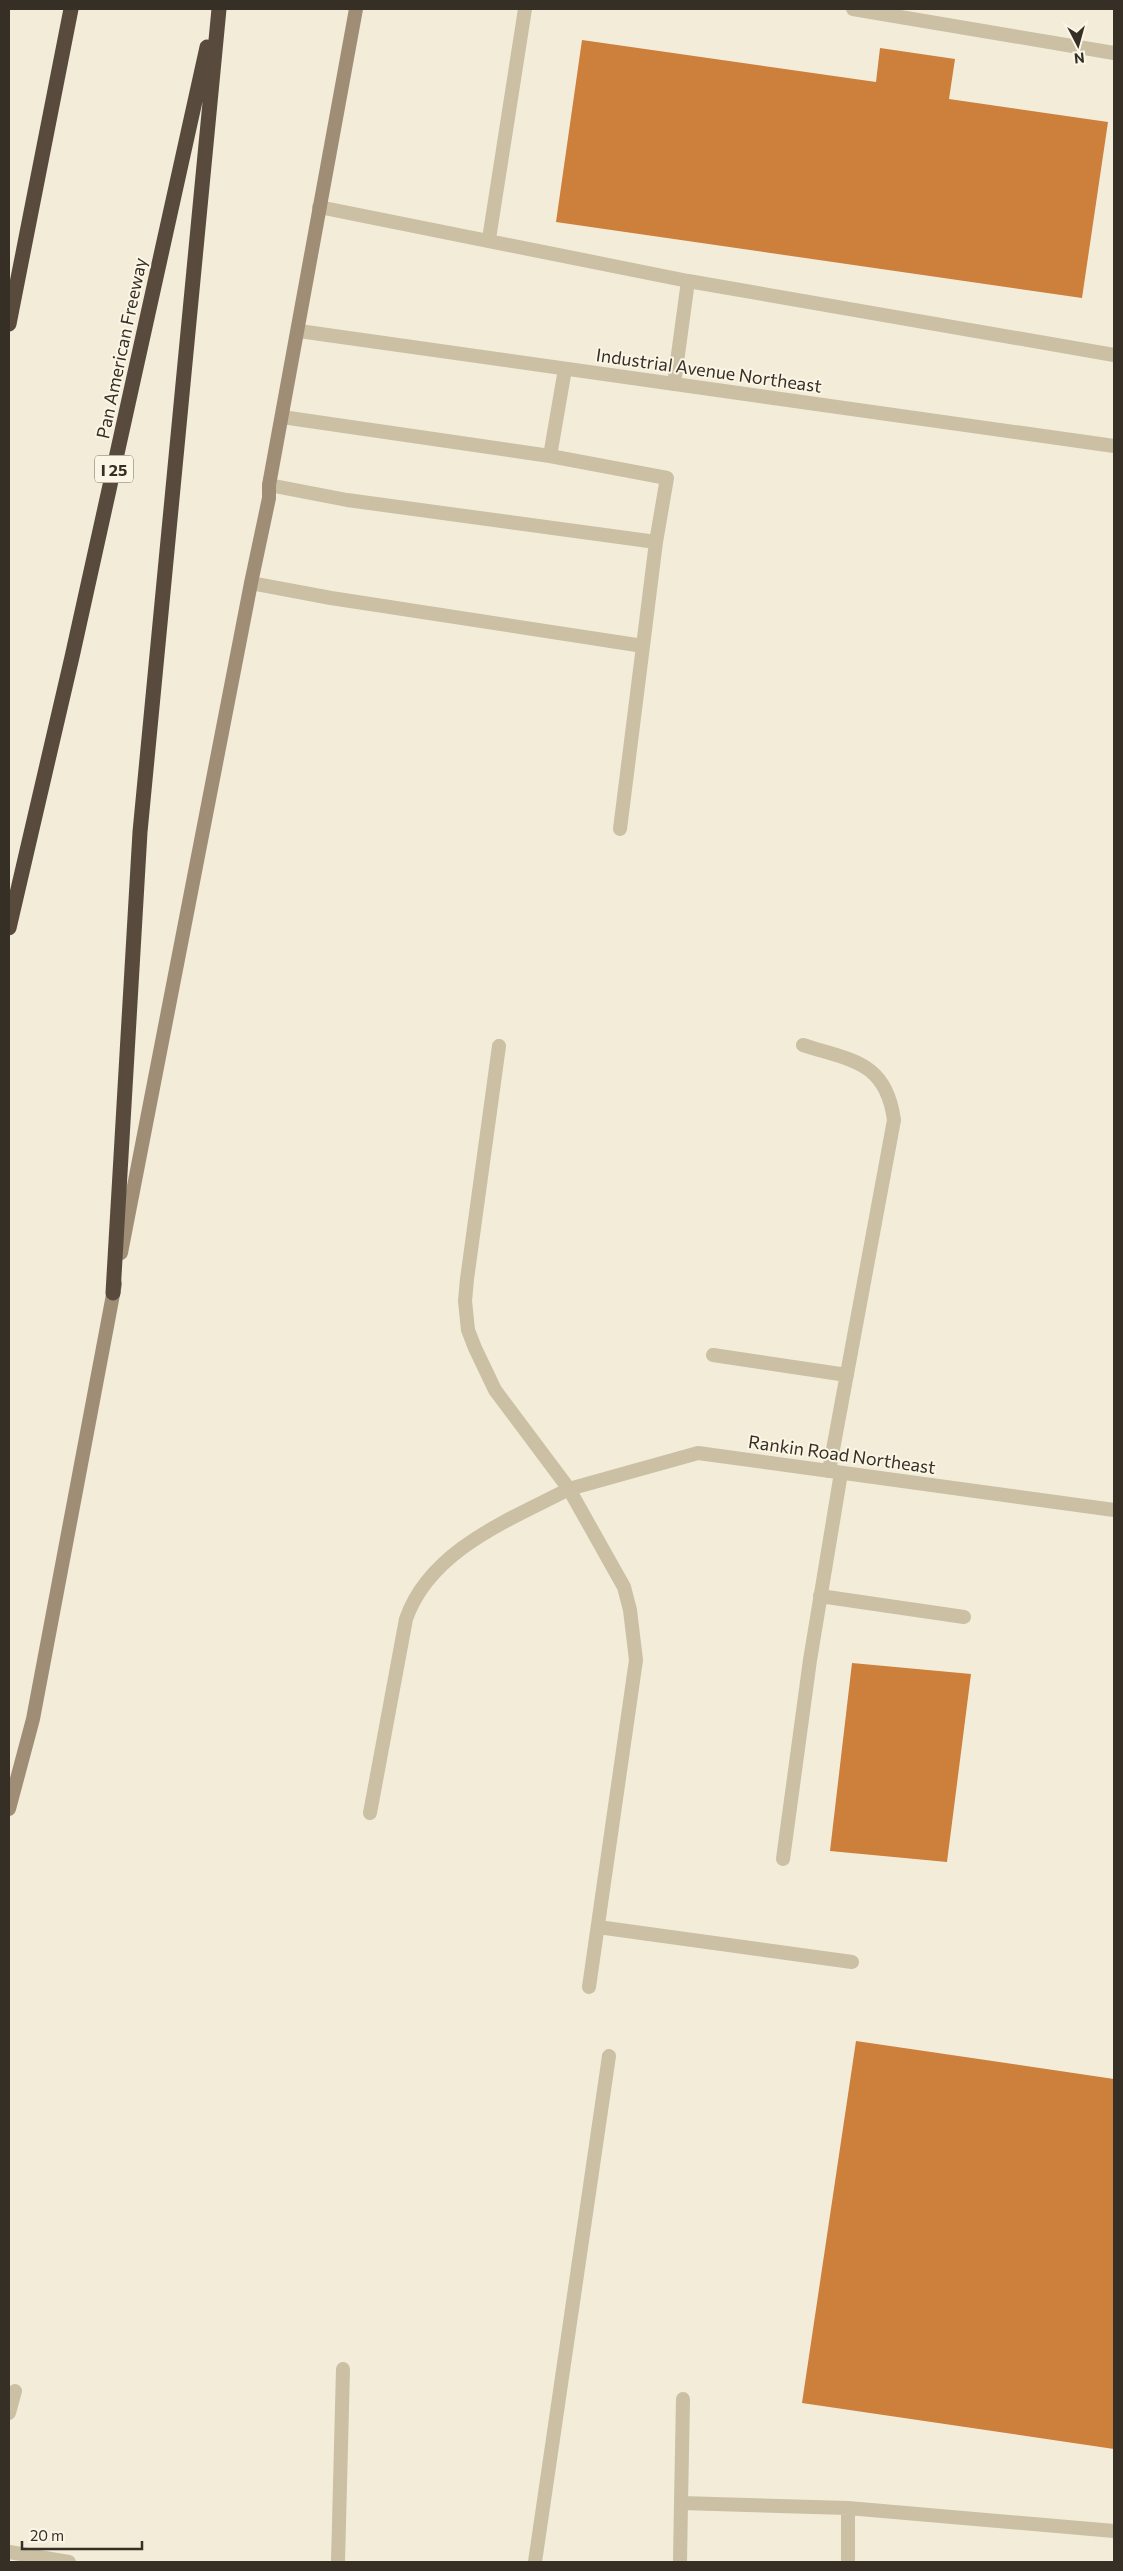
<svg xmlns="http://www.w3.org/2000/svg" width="1123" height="2571" viewBox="0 0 1123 2571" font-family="Commissioner,sans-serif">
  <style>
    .building { fill: #cd7f3c }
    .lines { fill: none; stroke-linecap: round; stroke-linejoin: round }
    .service { stroke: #cbbfa4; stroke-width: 14 }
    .minor { stroke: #cbbfa4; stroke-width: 14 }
    .secondary { stroke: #9f8e75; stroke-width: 14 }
    .motorway { stroke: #584b3d; stroke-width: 15 }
    .labels { text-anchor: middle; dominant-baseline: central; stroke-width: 4; stroke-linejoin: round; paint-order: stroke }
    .shield { fill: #faf5e5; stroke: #716a5f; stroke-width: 1 }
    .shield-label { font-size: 16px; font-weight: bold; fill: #362f26 }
    .street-label { font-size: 18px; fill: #362f26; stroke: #faf5e5 }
  </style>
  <rect width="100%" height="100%" fill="#f3ecd9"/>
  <!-- building -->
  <path class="building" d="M 582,40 L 876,82 L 880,48 L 955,59 L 949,99 L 1108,122 L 1082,298 L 556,222 Z
    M 852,1663 L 971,1674 L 947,1862 L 830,1851 Z
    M 856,2041 L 1114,2079 L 1114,2449 L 802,2403 Z"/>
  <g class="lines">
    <!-- service -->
    <path class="service" d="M 853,9 L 1114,53
      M 319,207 L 688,281 L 674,384
      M 489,239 L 525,9
      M 688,281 L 1114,355
      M 282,417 L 550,456
      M 269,485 L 347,500 L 656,542
      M 251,583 L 331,598 L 643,646 L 656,542 L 667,478 L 550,456 L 565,369
      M 620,829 L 643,646
      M 803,1045 C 852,1061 886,1061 894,1120 L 829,1471
      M 499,1046 L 467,1279 L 465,1301 L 468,1330 L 475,1348 L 495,1390 L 569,1489 L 624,1587 L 630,1610 L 636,1660 L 589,1987
      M 713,1355 L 847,1375
      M 820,1596 L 964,1617
      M 370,1813 L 406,1619 C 430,1550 509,1520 569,1489
      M 783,1859 L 810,1660 L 841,1473
      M 598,1927 L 852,1962
      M 9,2413 L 15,2391
      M 681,2503 L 683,2399
      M 9,2552 L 69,2562
      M 338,2562 L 343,2369
      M 535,2562 L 609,2056
      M 680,2562 L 681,2503 L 848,2508
      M 848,2562 L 848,2508 L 1114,2531"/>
    <!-- minor -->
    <path class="minor" d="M 299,331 L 1114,446
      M 569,1489 L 698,1453 L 1114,1510"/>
    <!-- secondary -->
    <path class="secondary" d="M 121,1253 L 251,583 L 269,498 L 269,485 L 356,9
      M 9,1809 L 33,1719 L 115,1284"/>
    <!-- motorway -->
    <path class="motorway" d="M 9,324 L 71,9
      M 9,928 L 72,657 L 207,47
      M 113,1293 L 140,832 L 219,9"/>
  </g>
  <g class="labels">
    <!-- shield labels -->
    <rect class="shield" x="95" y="455.5" width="38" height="27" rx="4"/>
    <g class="shield-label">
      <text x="114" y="469">I 25</text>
    </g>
    <!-- street labels -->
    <g class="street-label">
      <text transform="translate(121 348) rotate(-78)">Pan American Freeway</text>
      <text transform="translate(709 370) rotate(8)">Industrial Avenue Northeast</text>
      <text transform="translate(842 1454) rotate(8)">Rankin Road Northeast</text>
    </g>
  </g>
  <!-- border -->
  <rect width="1123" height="2571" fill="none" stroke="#362f26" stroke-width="20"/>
  <!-- north arrow -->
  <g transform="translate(1078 45) rotate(174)" stroke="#faf5e5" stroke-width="4" paint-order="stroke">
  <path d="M0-4L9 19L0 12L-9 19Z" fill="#362f26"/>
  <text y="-8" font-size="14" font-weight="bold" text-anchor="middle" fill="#362f26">N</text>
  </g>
  <!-- scale -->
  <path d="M22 2541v8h120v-8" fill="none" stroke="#362f26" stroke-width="2.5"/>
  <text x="30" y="2541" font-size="15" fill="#362f26" stroke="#faf5e5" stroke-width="4" paint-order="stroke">20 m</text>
</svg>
